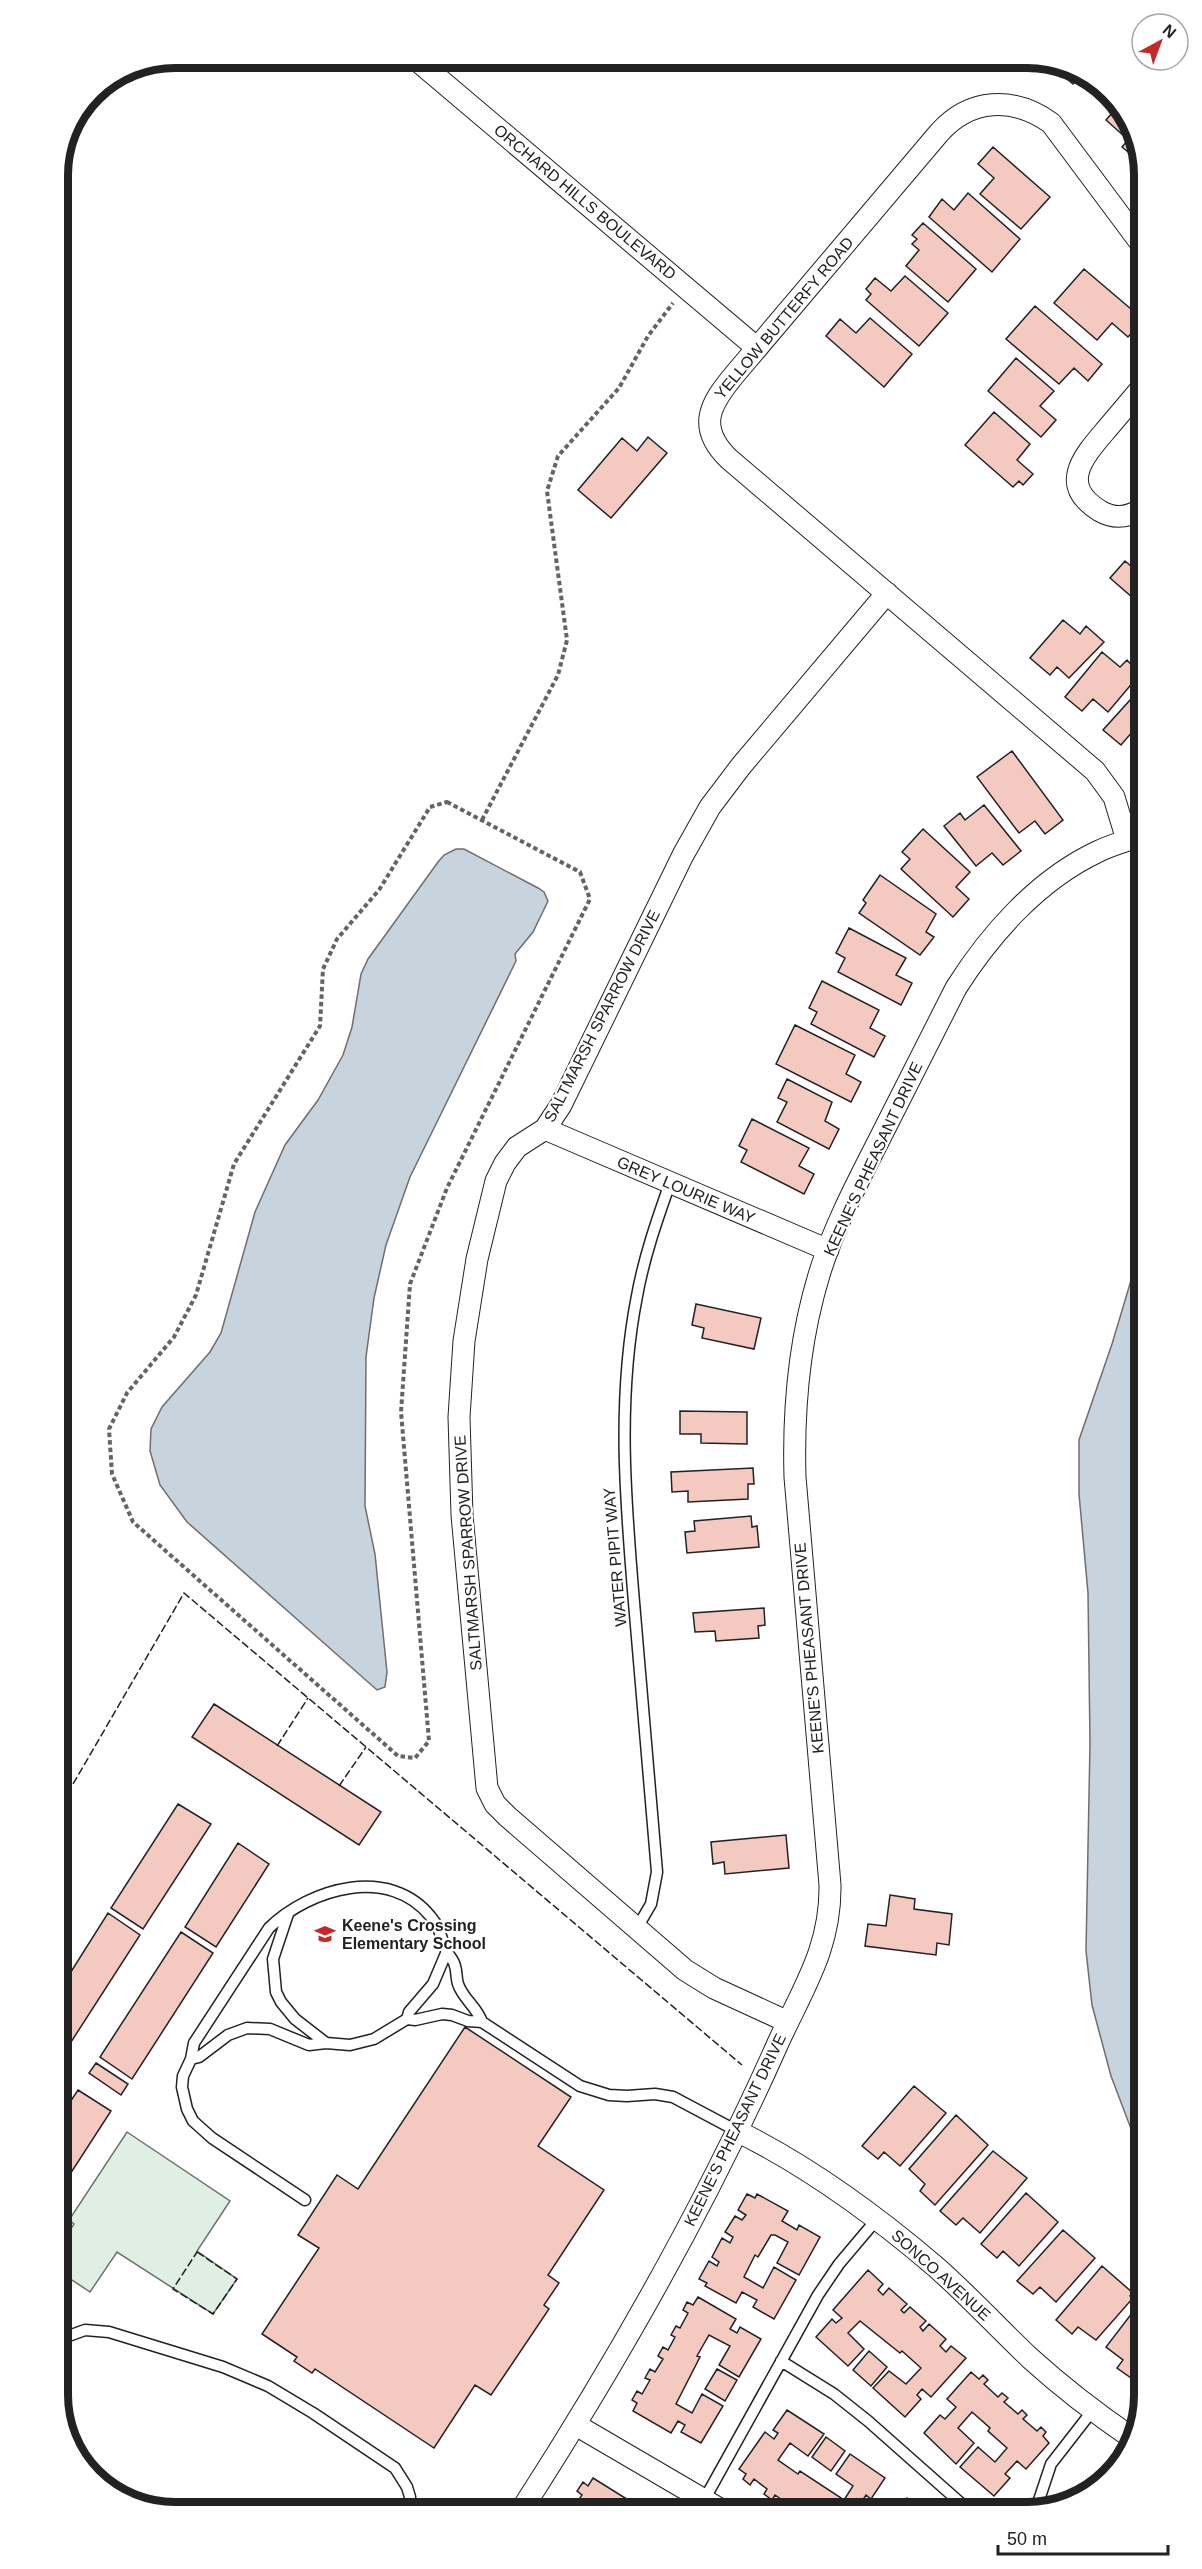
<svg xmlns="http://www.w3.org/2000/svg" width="1202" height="2569" viewBox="0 0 1202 2569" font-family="Helvetica,sans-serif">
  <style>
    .green { fill: #e0efe3; stroke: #6f6f6f; stroke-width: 1.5 }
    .water { fill: #c7d3dd; stroke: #6f6f6f; stroke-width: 1.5 }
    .building { fill: #f3c9c0; stroke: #222; stroke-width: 1.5 }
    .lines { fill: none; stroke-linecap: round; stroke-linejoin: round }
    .service-casing { stroke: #222; stroke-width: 13 }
    .minor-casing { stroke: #222; stroke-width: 23 }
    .path { stroke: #646464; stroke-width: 4; stroke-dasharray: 4.5 3; stroke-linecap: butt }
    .service { stroke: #fff; stroke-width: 10 }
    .minor { stroke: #fff; stroke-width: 21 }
    .fence { stroke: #222; stroke-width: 1.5; stroke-dasharray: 8 3; stroke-linecap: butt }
    .labels { text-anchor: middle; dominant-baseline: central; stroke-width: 4.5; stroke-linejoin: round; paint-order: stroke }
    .street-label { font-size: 16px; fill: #222; stroke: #fff }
    .poi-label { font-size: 16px; font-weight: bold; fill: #222; stroke: #fff; text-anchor: start }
    .rim { fill: none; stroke: #222; stroke-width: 8 }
  </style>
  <rect width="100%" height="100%" fill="#fff"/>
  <!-- green -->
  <path class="green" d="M 127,2132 L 230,2201 L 197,2251 L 237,2279 L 213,2314 L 117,2252 L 90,2292 L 63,2274 L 63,2241 L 74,2224 L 69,2220 Z"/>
  <!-- water -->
  <path class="water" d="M 456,849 L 464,849 L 538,888 L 544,892 L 548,901 L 533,932 L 515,954 L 516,961 L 410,1177 L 386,1245 L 374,1298 L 366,1357 L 365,1506 L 375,1554 L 387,1672 L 385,1687 L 377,1690 L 187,1522 L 160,1485 L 150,1451 L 151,1429 L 162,1407 L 210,1352 L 221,1333 L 255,1212 L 285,1145 L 318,1100 L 343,1055 L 352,1027 L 361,974 L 368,959 L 438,862 L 444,855 Z
    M 1142,1256 L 1144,2156 L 1136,2142 L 1111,2076 L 1092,2005 L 1086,1951 L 1090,1743 L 1088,1593 L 1079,1494 L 1079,1440 L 1112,1344 L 1132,1277 Z"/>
  <!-- building -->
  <path class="building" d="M 1058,66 L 1082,74 L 1073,84 L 1055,69 Z
    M 1105,89 L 1133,128 L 1125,137 L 1106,120 L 1113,112 L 1097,98 Z
    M 1135,132 L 1139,136 L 1139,161 L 1122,147 Z
    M 993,147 L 1050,197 L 1021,229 L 980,194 L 994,178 L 978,164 Z
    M 968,193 L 1020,239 L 992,272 L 929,217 L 942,199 L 954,210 Z
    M 923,223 L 976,269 L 948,302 L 906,266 L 919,250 L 912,244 L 917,239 L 912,235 Z
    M 1084,269 L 1138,315 L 1133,320 L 1139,325 L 1128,337 L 1112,323 L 1097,340 L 1054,303 Z
    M 905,276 L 948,313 L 919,346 L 866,300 L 871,294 L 866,289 L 875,278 L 891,291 Z
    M 1035,306 L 1102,364 L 1088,381 L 1074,368 L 1059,384 L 1006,339 Z
    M 870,318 L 912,354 L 884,387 L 826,336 L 840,319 L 856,333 Z
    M 1016,358 L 1054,391 L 1040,406 L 1056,420 L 1041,437 L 988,391 Z
    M 994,412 L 1030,444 L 1017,460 L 1033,474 L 1023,485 L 1019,481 L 1013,487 L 965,445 Z
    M 648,437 L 667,453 L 611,518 L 578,490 L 622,438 L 637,451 Z
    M 1125,561 L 1138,572 L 1140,569 L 1140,604 L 1110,578 Z
    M 1063,620 L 1080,634 L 1086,626 L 1104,642 L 1069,678 L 1057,667 L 1050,675 L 1030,658 Z
    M 1102,652 L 1120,667 L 1127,660 L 1140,674 L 1108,712 L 1093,699 L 1082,711 L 1065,697 Z
    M 1140,689 L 1140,738 L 1133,731 L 1121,745 L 1103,730 Z
    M 1012,751 L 1063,820 L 1045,834 L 1035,821 L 1019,833 L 977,777 Z
    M 984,805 L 1021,851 L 1003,865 L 992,853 L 976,866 L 944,826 L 960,813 L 965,820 Z
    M 923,829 L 970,872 L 956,887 L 969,899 L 953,917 L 901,869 L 910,859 L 902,852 Z
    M 880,875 L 936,914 L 926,932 L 934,937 L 920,955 L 859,913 L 866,903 L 863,900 Z
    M 849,928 L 906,958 L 896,975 L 912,983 L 901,1005 L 838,972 L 845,958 L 836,953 Z
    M 822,981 L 879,1010 L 870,1028 L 885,1036 L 874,1057 L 811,1024 L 817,1012 L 809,1008 Z
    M 795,1025 L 855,1055 L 846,1074 L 861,1082 L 851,1102 L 776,1064 Z
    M 787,1079 L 832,1102 L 825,1121 L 839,1129 L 829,1149 L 777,1122 L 787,1102 L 778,1098 Z
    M 752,1119 L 809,1148 L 799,1166 L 814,1174 L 804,1194 L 741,1162 L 747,1150 L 739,1146 Z
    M 696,1304 L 761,1318 L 754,1349 L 702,1338 L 704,1328 L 692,1325 Z
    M 680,1411 L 747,1412 L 747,1444 L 701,1443 L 701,1434 L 680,1434 Z
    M 753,1468 L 754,1484 L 748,1484 L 748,1499 L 688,1502 L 688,1491 L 672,1492 L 671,1472 Z
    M 751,1516 L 752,1527 L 757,1526 L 759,1547 L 687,1553 L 685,1532 L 695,1531 L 694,1521 Z
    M 764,1608 L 765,1625 L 758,1626 L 759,1638 L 716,1641 L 715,1631 L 695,1632 L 693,1613 Z
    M 214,1704 L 381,1812 L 359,1845 L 192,1737 Z
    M 178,1804 L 211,1824 L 143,1929 L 111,1908 Z
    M 786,1835 L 789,1868 L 725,1874 L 724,1862 L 713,1864 L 711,1842 Z
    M 238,1843 L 269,1864 L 216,1947 L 185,1927 Z
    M 890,1895 L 915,1899 L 914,1909 L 952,1914 L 949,1945 L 937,1943 L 936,1955 L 865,1946 L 868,1924 L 886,1926 Z
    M 108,1913 L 140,1935 L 62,2056 L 62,1986 Z
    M 181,1932 L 213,1953 L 132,2079 L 100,2057 Z
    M 465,2027 L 571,2097 L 538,2146 L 604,2190 L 548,2275 L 559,2283 L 544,2305 L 549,2309 L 491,2395 L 475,2385 L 434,2448 L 315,2369 L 312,2373 L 294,2361 L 297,2357 L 262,2334 L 319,2248 L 298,2235 L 337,2175 L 358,2189 Z
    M 96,2063 L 128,2084 L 121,2095 L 89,2073 Z
    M 914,2086 L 946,2113 L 900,2166 L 884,2152 L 878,2159 L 862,2146 Z
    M 78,2090 L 111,2111 L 63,2185 L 62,2114 Z
    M 956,2115 L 988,2145 L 935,2205 L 920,2191 L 925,2184 L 909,2169 Z
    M 993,2151 L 1027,2178 L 980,2233 L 963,2218 L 956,2225 L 940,2211 Z
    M 1026,2193 L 1058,2222 L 1019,2266 L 1003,2251 L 997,2258 L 981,2244 Z
    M 747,2194 L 755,2198 L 757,2194 L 788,2211 L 782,2221 L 797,2230 L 799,2225 L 820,2237 L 799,2275 L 777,2263 L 788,2242 L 775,2235 L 771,2235 L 758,2257 L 755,2255 L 744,2277 L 763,2288 L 774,2267 L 796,2280 L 774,2319 L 753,2307 L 757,2300 L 742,2292 L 736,2303 L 705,2286 L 707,2283 L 699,2279 L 709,2261 L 717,2266 L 719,2262 L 712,2257 L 722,2238 L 730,2243 L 733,2237 L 725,2232 L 735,2216 L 742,2220 L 746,2215 L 738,2210 Z
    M 1063,2230 L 1095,2258 L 1056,2302 L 1040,2287 L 1033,2294 L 1017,2281 Z
    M 1102,2266 L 1133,2293 L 1130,2296 L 1133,2298 L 1096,2340 L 1078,2327 L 1072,2334 L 1056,2320 Z
    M 868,2270 L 883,2284 L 878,2290 L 883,2295 L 889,2288 L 907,2304 L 901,2310 L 904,2313 L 910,2307 L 926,2321 L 920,2327 L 923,2331 L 929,2324 L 946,2339 L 940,2346 L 946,2352 L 951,2346 L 966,2358 L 931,2397 L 922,2389 L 917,2395 L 921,2399 L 905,2417 L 873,2388 L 889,2371 L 906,2384 L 921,2368 L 902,2351 L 900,2353 L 860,2321 L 848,2333 L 864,2349 L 848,2366 L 816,2337 L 832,2319 L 836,2323 L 842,2318 L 833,2310 Z
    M 698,2297 L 736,2319 L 730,2329 L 737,2333 L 740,2327 L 761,2339 L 739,2377 L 719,2365 L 730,2346 L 709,2335 L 697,2356 L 700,2357 L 676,2404 L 692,2413 L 702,2394 L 723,2406 L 701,2443 L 681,2432 L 685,2425 L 678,2421 L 671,2433 L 633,2411 L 637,2403 L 632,2400 L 637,2391 L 642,2394 L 650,2380 L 645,2378 L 650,2369 L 655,2372 L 663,2359 L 658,2356 L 663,2347 L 668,2350 L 675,2337 L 671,2335 L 676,2326 L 680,2328 L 688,2313 L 683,2310 L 687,2302 L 693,2305 Z
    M 1142,2300 L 1145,2302 L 1145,2366 L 1134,2380 L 1117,2368 L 1123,2360 L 1106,2347 Z
    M 869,2351 L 887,2367 L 871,2386 L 853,2370 Z
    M 717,2369 L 737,2380 L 725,2401 L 705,2389 Z
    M 971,2372 L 979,2379 L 983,2375 L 988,2380 L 984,2384 L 998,2397 L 1002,2393 L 1008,2398 L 1004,2402 L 1018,2414 L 1022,2410 L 1027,2415 L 1023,2419 L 1037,2431 L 1041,2427 L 1046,2432 L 1043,2436 L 1049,2443 L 1026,2469 L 1017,2461 L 1005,2474 L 1010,2478 L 994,2496 L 960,2467 L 978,2447 L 995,2462 L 1007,2448 L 988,2431 L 990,2428 L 972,2412 L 958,2428 L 974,2443 L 956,2464 L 924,2433 L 940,2415 L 945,2419 L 956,2407 L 947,2399 Z
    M 787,2410 L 824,2434 L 808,2456 L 790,2443 L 778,2460 L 798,2474 L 800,2471 L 844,2500 L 853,2486 L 836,2474 L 850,2454 L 885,2478 L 871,2499 L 866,2495 L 862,2501 L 870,2507 L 786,2508 L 788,2504 L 775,2495 L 772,2500 L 764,2494 L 767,2489 L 754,2479 L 750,2485 L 743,2479 L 746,2474 L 739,2469 L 765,2432 L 774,2439 L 778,2433 L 773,2430 Z
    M 826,2437 L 845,2451 L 831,2471 L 812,2457 Z
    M 593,2478 L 630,2501 L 625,2509 L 566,2509 L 569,2504 L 574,2507 L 582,2495 L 577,2491 L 583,2482 L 588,2486 Z
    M 1066,2494 L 1078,2497 L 1063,2506 Z
    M 907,2498 L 919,2507 L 900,2507 Z"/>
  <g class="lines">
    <!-- service casing -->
    <g class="service-casing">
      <path id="service" d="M 288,1914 L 273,1959 L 276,1992 L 281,2002 L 295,2019 L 326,2043
        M 637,1928 L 651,1904 L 657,1872 C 650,1786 642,1700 635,1614 C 626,1507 616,1402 637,1296 C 644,1257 657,1220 670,1183
        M 407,2019 L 409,2012 L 433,1984 L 447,1951
        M 191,2059 L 199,2057 L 228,2035 L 247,2028 L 270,2029 L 309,2045 L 326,2043 L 350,2045 L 374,2039 L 407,2019 L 415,2020 L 442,2014 L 452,2015 L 468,2021 L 482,2022 L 580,2086 L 609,2095 L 627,2096 L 655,2094 L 673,2097 L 737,2131
        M 305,2200 L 212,2138 L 193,2121 L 187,2109 L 182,2087 L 183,2076 L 191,2059 L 194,2043 L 269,1928 C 310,1888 390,1865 431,1917 C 440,1927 441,1938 446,1950 C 449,1956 454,1960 455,1966 C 457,1972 456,1978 458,1984 C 463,1999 477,2007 482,2022
        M 63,2338 L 85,2330 L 109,2332 L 223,2367 L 268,2386 L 313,2413 L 395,2468 L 407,2487 L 410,2497 L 408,2510
        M 781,2361 L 834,2394 L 868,2421 L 964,2506
        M 703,2502 L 818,2295 L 839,2264 L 877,2219
        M 1037,2506 L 1051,2464 L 1093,2410"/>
    </g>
    <!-- minor casing -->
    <g class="minor-casing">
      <path id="minor" d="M 413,57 L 757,348
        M 1139,391 C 1128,404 1117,417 1106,430 C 1083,457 1058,485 1100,511 C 1114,519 1126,518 1140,510
        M 1127,840 L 1114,797 L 1095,771 L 729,459 C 696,427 710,404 735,374 L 939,133 C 970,98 1013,96 1051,123 L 1139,241
        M 545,1129 L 828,1250
        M 788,2022 L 714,1988 L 685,1970 L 508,1817 L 495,1804 L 487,1788 L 462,1515 L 459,1417 L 464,1341 L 477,1259 L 496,1181 L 505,1163 L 517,1147 L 545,1129 L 561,1105 L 683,855 L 710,807 L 741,766 L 887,593
        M 737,2131 C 810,2167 874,2214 936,2267 C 969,2296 999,2329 1031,2359 C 1063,2388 1097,2414 1132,2438
        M 576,2425 L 718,2508
        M 522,2509 C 618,2360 706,2205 778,2043 C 803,1988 831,1948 830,1885 L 795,1477 C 793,1408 799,1341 819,1275 C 833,1229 856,1185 878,1142 C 904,1091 930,1040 956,988 C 990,934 1038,880 1097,852 C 1111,845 1126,841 1141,836"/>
    </g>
    <!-- path -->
    <path class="path" d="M 384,57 L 393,64
      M 447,802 L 580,872 L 590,899 L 447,1188 L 410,1284 L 401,1412 L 429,1741 L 415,1758 L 398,1756 L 133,1522 L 112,1474 L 109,1429 L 127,1393 L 174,1337 L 196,1295 L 234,1164 L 320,1026 L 323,969 L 337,939 L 379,890 L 430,807 Z
      M 482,820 L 558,675 L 567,640 L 547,491 L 558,456 L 619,388 L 648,336 L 673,303"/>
    <!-- service -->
    <use href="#service" class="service"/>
    <!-- minor -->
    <use href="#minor" class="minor"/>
    <!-- fence -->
    <path class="fence" d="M 277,1746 L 308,1698
      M 339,1786 L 366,1747
      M 62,1803 L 184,1593 L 742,2065
      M 197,2252 L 237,2279 L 213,2314 L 173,2289 Z"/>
  </g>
  <!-- icons -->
  <defs>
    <g id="school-bare" transform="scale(1.62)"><path d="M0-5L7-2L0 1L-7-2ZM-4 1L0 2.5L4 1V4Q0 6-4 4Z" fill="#c62828" stroke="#fff" stroke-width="2.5" paint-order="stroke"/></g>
  </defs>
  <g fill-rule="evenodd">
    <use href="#school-bare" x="325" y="1934"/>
  </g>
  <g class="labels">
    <!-- street labels -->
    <g class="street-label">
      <text transform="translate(585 202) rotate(40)">ORCHARD HILLS BOULEVARD</text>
      <text transform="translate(784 318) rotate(-50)">YELLOW BUTTERFY ROAD</text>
      <text transform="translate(602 1016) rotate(-63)">SALTMARSH SPARROW DRIVE</text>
      <text transform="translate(873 1159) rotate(-65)">KEENE'S PHEASANT DRIVE</text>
      <text transform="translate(686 1190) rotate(23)">GREY LOURIE WAY</text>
      <text transform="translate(468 1553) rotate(-94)">SALTMARSH SPARROW DRIVE</text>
      <text transform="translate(615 1557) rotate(-95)">WATER PIPIT WAY</text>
      <text transform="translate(809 1648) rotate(-95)">KEENE'S PHEASANT DRIVE</text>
      <text transform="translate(735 2130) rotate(-64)">KEENE'S PHEASANT DRIVE</text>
      <text transform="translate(941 2275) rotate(42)">SONCO AVENUE</text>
    </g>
    <!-- poi labels -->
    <g class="poi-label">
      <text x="342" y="1925">Keene's Crossing<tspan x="342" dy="18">Elementary School</tspan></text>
    </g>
  </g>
  <!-- crop -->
  <path d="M0 0H1202V2569H0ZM175 68H1027A107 107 0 0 1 1134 175V2395A107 107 0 0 1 1027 2502H175A107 107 0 0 1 68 2395V175A107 107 0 0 1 175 68Z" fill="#fff" fill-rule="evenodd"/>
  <path class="rim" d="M175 68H1027A107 107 0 0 1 1134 175V2395A107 107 0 0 1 1027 2502H175A107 107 0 0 1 68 2395V175A107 107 0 0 1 175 68Z"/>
  <!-- north arrow -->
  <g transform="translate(1160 42) rotate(41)"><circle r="28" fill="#ffffff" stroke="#a7a7a7" stroke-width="1.5"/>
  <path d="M0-4.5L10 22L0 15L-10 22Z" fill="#c62828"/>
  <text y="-9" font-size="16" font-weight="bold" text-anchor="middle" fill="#222222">N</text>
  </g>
  <!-- scale -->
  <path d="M998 2545v9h170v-9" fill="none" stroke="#222222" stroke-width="3"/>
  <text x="1007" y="2545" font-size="18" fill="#222222" stroke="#ffffff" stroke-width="4.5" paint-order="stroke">50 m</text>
</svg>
